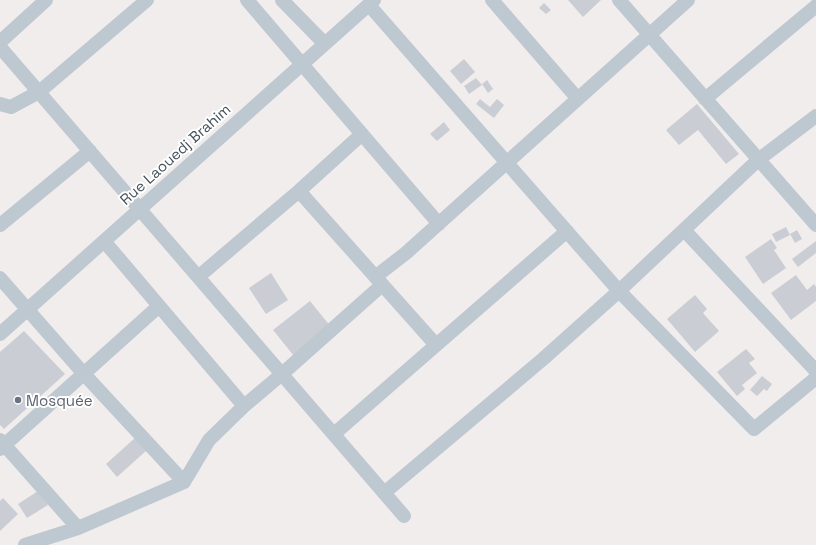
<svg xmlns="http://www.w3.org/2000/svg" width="816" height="545" viewBox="0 0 816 545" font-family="'Space Grotesk',sans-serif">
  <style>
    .building { fill: #cacdd3 }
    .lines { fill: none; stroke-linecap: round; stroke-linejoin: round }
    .minor { stroke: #bdc8d1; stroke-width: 14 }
    .worship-dot { fill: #6b7280; stroke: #fff; stroke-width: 1.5 }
    .labels { text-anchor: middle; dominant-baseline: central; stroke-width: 4; stroke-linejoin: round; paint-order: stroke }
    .street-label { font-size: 15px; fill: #45515c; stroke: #fff }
    .worship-label { font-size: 15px; fill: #5b616d; stroke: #fff; text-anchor: start }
  </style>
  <rect width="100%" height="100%" fill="#f1eded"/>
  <!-- building -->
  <path class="building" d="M 568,0 L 601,0 L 583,17 Z
    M 544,3 L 551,10 L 546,14 L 539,8 Z
    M 464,59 L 475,72 L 461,84 L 450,71 Z
    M 476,78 L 482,85 L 469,94 L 464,86 Z
    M 487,80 L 493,89 L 488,93 L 482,84 Z
    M 480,99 L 490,107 L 497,99 L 504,105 L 494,118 L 476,104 Z
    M 697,104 L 739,154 L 726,164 L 698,130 L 679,145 L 666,130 Z
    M 444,122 L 450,130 L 437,141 L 430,134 Z
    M 786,227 L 790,235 L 776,242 L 772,234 Z
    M 797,230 L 802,239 L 795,243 L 790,234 Z
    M 771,239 L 777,248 L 774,250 L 786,268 L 763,284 L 745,257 Z
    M 816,241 L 816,253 L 798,267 L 792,259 Z
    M 271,273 L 288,300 L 266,314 L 249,288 Z
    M 796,275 L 807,290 L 814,284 L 816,287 L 816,301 L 791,320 L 771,293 Z
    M 695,295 L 707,309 L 703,313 L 719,331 L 695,352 L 667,319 Z
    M 310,301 L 331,327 L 294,356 L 273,330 Z
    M 24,331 L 65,374 L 4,429 L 0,425 L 0,352 Z
    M 746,349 L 755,359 L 749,363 L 757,373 L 742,385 L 745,389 L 737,396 L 717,372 Z
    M 762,376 L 772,384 L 767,391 L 764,389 L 757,396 L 750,390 Z
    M 136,437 L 147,450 L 117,477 L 106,464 Z
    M 38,491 L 48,505 L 27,518 L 18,504 Z
    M 3,498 L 18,514 L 0,531 L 0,501 Z"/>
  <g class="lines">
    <!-- minor -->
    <path class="minor" d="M 247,0 L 439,224
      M 282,0 L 324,43
      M 492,0 L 578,99
      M 619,0 L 816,225
      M 369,5 L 619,291 L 754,429 L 816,378
      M 0,42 L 46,0
      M 0,47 L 404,516
      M 705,99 L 816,6
      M 0,104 L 11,107 L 39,92 L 147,0
      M 362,134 L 299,191 L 436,345
      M 0,225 L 90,151
      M 684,230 L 816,371
      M 104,241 L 244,406
      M 198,277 L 299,191
      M 375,277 L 406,253 L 688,0
      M 0,278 L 84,374 L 184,482
      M 0,334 L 374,0
      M 334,434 L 567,231
      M 0,440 L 78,528
      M 0,449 L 159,306
      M 384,493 L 543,359 L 619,291 L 758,160 L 816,116
      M 25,545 L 78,528 L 184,482 L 209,440 L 244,406 L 282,374 L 382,285"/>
  </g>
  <!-- markers -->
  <circle class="worship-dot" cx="18" cy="400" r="4"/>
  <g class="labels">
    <!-- street labels -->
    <g class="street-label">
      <text transform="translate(175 154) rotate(-42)">Rue Laouedj Brahim</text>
    </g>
    <!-- worship labels -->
    <g class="worship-label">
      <text x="26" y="400">Mosquée</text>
    </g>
  </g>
</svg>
